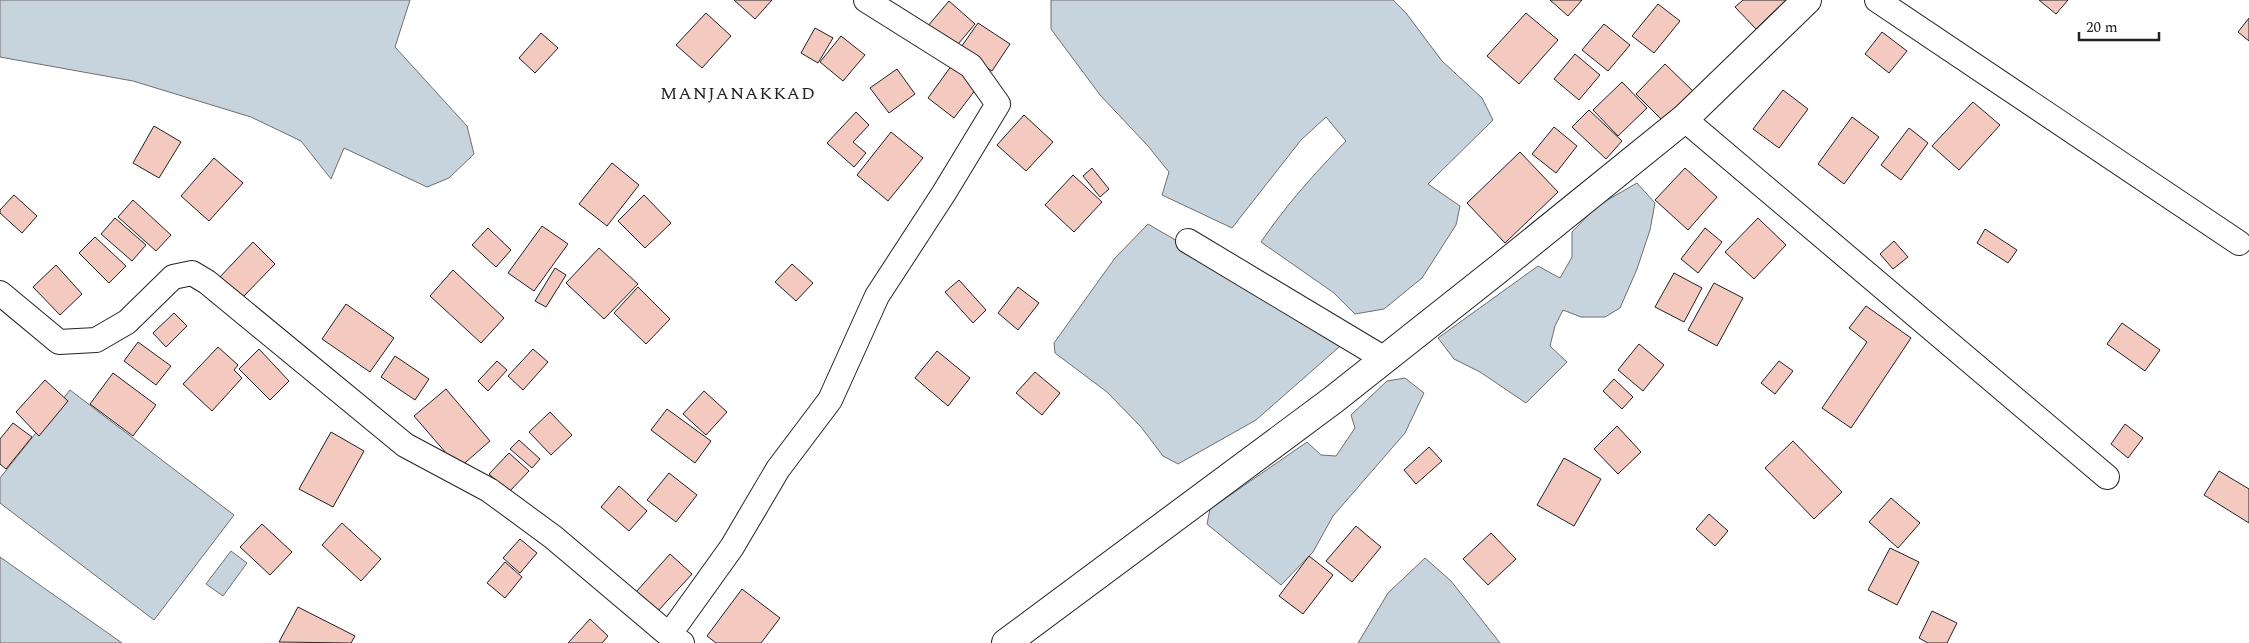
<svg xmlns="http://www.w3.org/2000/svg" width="2249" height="643" viewBox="0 0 2249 643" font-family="Spectral,serif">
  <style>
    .water { fill: #c7d3dd; stroke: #6f6f6f }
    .building { fill: #f3c9c0; stroke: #222 }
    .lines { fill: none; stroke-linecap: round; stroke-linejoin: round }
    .minor-casing { stroke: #222; stroke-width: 26 }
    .tertiary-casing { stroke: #222; stroke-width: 30 }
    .minor { stroke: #fff; stroke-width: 24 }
    .tertiary { stroke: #fff; stroke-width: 28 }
    .labels { text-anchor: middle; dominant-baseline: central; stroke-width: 4; stroke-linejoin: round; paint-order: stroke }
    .neighbourhood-label { font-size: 18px; letter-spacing: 1px; fill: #222; stroke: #fff }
  </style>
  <rect width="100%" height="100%" fill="#fff"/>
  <!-- water -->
  <path class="water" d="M 0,0 L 410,0 L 395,47 L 467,126 L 474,154 L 449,178 L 427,187 L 344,148 L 331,179 L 301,141 L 251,117 L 133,81 L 0,57 Z
    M 1051,0 L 1393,0 L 1406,13 L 1442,61 L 1482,98 L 1493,120 L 1428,184 L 1460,206 L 1456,225 L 1422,278 L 1384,309 L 1355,314 L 1334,293 L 1261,242 C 1286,205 1315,173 1346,141 L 1326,117 L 1301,140 L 1232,228 L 1162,195 L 1169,172 L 1148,146 L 1100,95 L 1051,29 Z
    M 1637,183 L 1655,203 L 1650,230 L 1637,269 L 1620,308 L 1605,317 L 1581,317 L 1563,310 L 1555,326 L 1550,346 L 1567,362 L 1526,403 L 1480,372 L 1454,359 L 1438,338 L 1538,266 L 1560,278 L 1572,257 L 1572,232 L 1597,206 Z
    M 1148,224 L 1347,340 L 1256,420 L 1178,464 L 1163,456 L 1141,427 L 1107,392 L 1055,353 L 1054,343 L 1115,258 Z
    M 1405,378 L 1424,393 L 1405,433 L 1333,516 L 1313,552 L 1281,585 L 1207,524 L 1210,509 L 1307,442 L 1321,455 L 1336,456 L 1355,428 L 1351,415 L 1387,381 Z
    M 70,390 L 234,515 L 154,620 L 0,503 L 0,478 Z
    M 231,551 L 247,563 L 223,596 L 206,584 Z
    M 0,557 L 122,643 L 0,643 Z
    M 1425,558 L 1451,581 L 1500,643 L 1358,643 L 1388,593 Z"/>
  <!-- building -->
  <path class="building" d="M 734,0 L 772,0 L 755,19 Z
    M 1550,0 L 1582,0 L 1568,16 Z
    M 1743,0 L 1786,0 L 1756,29 L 1735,7 Z
    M 2039,0 L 2068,0 L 2056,14 Z
    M 949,1 L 975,24 L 953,50 L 927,27 Z
    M 1658,4 L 1680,21 L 1654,53 L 1632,36 Z
    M 706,13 L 731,36 L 702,68 L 676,45 Z
    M 1526,13 L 1558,40 L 1519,84 L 1487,56 Z
    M 2249,18 L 2249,41 L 2238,32 Z
    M 978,23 L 1010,44 L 992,71 L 959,50 Z
    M 1604,24 L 1630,45 L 1608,71 L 1582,50 Z
    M 815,28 L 833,38 L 818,63 L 801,53 Z
    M 1882,32 L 1907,51 L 1889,73 L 1865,54 Z
    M 541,33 L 558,48 L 535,73 L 519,58 Z
    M 841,36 L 865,55 L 843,81 L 820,62 Z
    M 1575,54 L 1600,75 L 1579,100 L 1554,79 Z
    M 1665,64 L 1694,92 L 1665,123 L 1636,94 Z
    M 952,65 L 979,85 L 954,118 L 928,98 Z
    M 897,69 L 915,94 L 889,113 L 870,88 Z
    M 1622,82 L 1647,108 L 1618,136 L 1593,110 Z
    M 1783,90 L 1808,109 L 1779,148 L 1753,129 Z
    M 1973,102 L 2000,125 L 1959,170 L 1932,146 Z
    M 1589,110 L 1622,141 L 1606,159 L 1572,127 Z
    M 856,112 L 869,125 L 853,142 L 866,153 L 854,167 L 827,143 Z
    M 1024,115 L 1053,142 L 1026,171 L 997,145 Z
    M 1852,117 L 1879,137 L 1844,184 L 1818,164 Z
    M 154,126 L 181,142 L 159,178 L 133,163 Z
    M 1554,127 L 1577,146 L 1556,173 L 1532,154 Z
    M 1909,128 L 1928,143 L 1901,180 L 1881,165 Z
    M 891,132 L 923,158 L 888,201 L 857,175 Z
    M 1520,152 L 1558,192 L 1505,243 L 1467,203 Z
    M 214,158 L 243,183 L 209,221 L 181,196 Z
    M 612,163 L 639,185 L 607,226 L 579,204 Z
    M 1092,168 L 1109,189 L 1100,197 L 1083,176 Z
    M 1685,168 L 1717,197 L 1688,230 L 1655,200 Z
    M 1073,175 L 1102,202 L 1074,232 L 1045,205 Z
    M 14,195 L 37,216 L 22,233 L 0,213 L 0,210 Z
    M 644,195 L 671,223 L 645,248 L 618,221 Z
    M 133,200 L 171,235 L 156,251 L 118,217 Z
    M 115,218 L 146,245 L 132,261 L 101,234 Z
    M 1758,218 L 1786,245 L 1754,279 L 1725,252 Z
    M 542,226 L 568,244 L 534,291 L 508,273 Z
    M 488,228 L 511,250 L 496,267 L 472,245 Z
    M 1705,228 L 1722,242 L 1698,273 L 1681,259 Z
    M 1985,229 L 2017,250 L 2008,263 L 1977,243 Z
    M 95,237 L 126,266 L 109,283 L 79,253 Z
    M 1894,241 L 1908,257 L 1893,269 L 1880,254 Z
    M 253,242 L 275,264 L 240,300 L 218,279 Z
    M 599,248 L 638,284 L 604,319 L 566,283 Z
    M 792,264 L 813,283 L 796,301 L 775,282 Z
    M 56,265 L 82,294 L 60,315 L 33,287 Z
    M 555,268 L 566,275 L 546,307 L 535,301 Z
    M 453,270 L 504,318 L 481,343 L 430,296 Z
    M 1674,273 L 1702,288 L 1684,322 L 1655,307 Z
    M 959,280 L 986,310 L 973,323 L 945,292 Z
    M 1714,283 L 1743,298 L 1717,346 L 1688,330 Z
    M 638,287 L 670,319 L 646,344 L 614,313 Z
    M 1018,287 L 1039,303 L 1018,330 L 998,313 Z
    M 346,304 L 394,338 L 370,372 L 322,339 Z
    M 1866,306 L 1911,338 L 1851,428 L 1822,408 L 1867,342 L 1849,328 Z
    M 174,313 L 187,326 L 166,347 L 153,333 Z
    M 2122,323 L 2160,350 L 2145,371 L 2107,344 Z
    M 138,342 L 171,366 L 156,385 L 124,361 Z
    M 1639,344 L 1664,365 L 1643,391 L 1618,370 Z
    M 218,347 L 238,365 L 234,370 L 242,378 L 212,411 L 183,384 Z
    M 259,349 L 289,381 L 270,400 L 239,369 Z
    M 533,349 L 548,362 L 523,390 L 508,376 Z
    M 937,351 L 970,378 L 948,406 L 915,378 Z
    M 395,356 L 429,379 L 415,400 L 381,377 Z
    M 497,361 L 507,370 L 488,391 L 478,381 Z
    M 1779,361 L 1793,371 L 1775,394 L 1761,383 Z
    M 1035,372 L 1060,393 L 1042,415 L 1016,393 Z
    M 113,373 L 156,405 L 133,436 L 90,404 Z
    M 1614,379 L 1633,397 L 1622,409 L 1603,391 Z
    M 45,380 L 68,401 L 39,436 L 16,412 Z
    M 446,389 L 490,441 L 459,468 L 414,416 Z
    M 704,391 L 727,412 L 706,435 L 683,414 Z
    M 667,409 L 711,441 L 695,463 L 651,430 Z
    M 550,412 L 572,435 L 551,455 L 529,432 Z
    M 13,423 L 32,437 L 6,469 L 0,464 L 0,439 Z
    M 2125,424 L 2143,438 L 2128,458 L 2111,444 Z
    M 1617,426 L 1641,452 L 1618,474 L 1594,449 Z
    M 331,432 L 364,451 L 333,507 L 299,489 Z
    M 519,440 L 540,459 L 532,468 L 510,449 Z
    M 1793,441 L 1842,492 L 1814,519 L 1765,468 Z
    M 1429,447 L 1442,461 L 1416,484 L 1404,470 Z
    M 509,453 L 529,471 L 509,492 L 489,474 Z
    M 1564,458 L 1601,479 L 1574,526 L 1537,505 Z
    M 2219,471 L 2249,489 L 2249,523 L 2204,495 Z
    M 669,473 L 697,495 L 676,522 L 647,500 Z
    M 619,486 L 647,511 L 629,531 L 601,507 Z
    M 1891,498 L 1920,523 L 1898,548 L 1869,522 Z
    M 1709,514 L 1728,531 L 1715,546 L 1696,529 Z
    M 342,523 L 381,559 L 361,581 L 322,545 Z
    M 262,524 L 292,552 L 270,575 L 240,547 Z
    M 1356,526 L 1381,547 L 1352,582 L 1326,561 Z
    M 1491,533 L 1516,559 L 1488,585 L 1463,559 Z
    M 520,539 L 537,553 L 520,573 L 503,558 Z
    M 1890,548 L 1919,562 L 1897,605 L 1868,590 Z
    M 670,554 L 692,574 L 657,612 L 636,592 Z
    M 1309,556 L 1333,575 L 1303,614 L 1279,596 Z
    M 505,562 L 522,577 L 505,598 L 487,583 Z
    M 742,589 L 780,618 L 761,643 L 716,643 L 707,636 Z
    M 298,607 L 355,636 L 351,643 L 279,642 Z
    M 1932,611 L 1957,623 L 1947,643 L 1928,643 L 1919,638 Z
    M 590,619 L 608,636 L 602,643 L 568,643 Z"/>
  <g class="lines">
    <!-- minor casing -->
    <g class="minor-casing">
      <path id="minor" d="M 1877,0 L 2239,243
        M 1684,119 L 2107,477
        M 1188,241 L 1383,358
        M 0,293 L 59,342 L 96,340 L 127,322 L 173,277 L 192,273 L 207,282 L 405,445 L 489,490 L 553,537 L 669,635 L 682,643
        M 669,635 L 732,547 L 778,469 L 830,400 L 877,296 L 944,193 L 998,104 L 971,66 L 866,0"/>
    </g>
    <!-- tertiary casing -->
    <g class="tertiary-casing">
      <path id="tertiary" d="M 1006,643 L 1333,400 L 1501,267 L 1684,119 L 1807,0"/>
    </g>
    <!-- minor -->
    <use href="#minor" class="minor"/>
    <!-- tertiary -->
    <use href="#tertiary" class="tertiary"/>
  </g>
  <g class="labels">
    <!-- neighbourhood labels -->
    <g class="neighbourhood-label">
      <text x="738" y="93">MANJANAKKAD</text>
    </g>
  </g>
  <!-- scale -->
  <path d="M2079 32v8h80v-8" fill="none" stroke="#222222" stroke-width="2.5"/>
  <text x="2086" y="32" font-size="15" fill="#222222" stroke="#ffffff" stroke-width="4" paint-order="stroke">20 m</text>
</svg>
